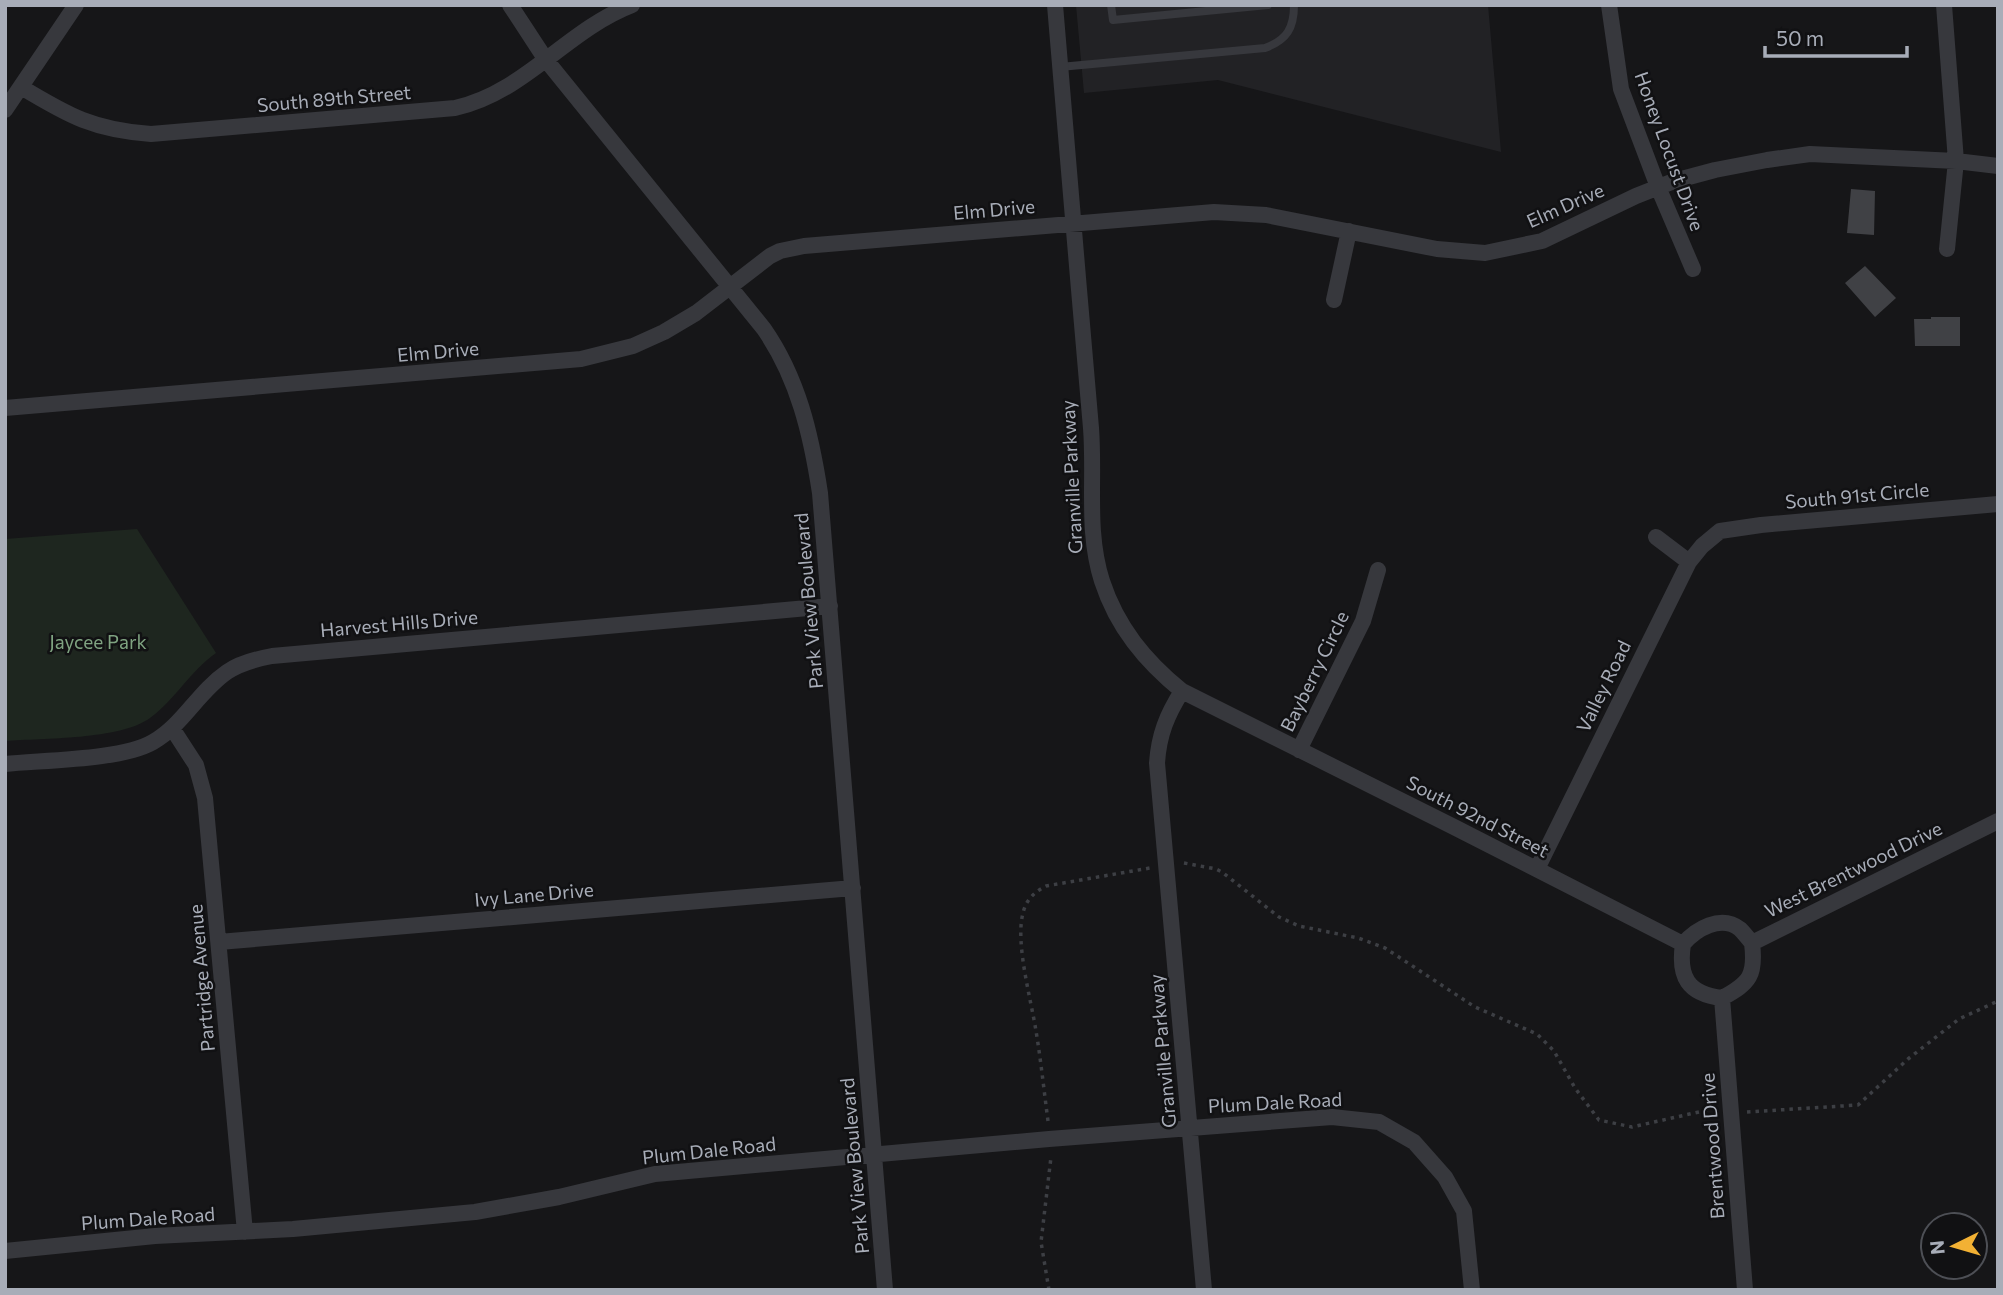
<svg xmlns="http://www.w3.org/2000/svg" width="2003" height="1295" viewBox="0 0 2003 1295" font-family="Commissioner,sans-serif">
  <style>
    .built { fill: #222225 }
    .green { fill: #1e261f }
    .building { fill: #404145 }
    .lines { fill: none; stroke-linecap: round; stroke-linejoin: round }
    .path { stroke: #3d3f44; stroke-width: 3.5; stroke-dasharray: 3.5 5; stroke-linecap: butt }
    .lane { stroke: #37383d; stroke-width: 8 }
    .street { stroke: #37383d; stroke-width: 16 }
    .labels { text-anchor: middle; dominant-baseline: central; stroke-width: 5; stroke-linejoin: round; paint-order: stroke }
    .street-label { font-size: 19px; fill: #a8adb8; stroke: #111113 }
    .park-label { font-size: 19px; fill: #7fa381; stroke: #111113 }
  </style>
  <rect width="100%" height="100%" fill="#161618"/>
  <!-- built -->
  <path class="built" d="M 1076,5 L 1488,5 L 1501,152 L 1218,80 L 1084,93 Z"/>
  <!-- green -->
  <path class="green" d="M 137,529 L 216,653 C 190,671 175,700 150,718 C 120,740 43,738 5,741 L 5,539 Z"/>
  <!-- building -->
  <path class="building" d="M 1851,189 L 1875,191 L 1874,235 L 1847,233 Z
    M 1865,266 L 1896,298 L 1875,317 L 1845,283 Z
    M 1931,317 L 1960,317 L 1960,346 L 1915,346 L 1914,319 L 1931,319 Z"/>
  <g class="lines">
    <!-- path -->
    <path class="path" d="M 1184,863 L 1216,869 L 1222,872 L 1279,917 L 1299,926 L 1358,938 L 1385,948 L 1475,1007 L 1537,1034 L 1554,1051 L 1575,1088 L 1599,1120 L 1632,1127 L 1712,1109
      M 1747,1112 L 1858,1105 L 1908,1059 L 1959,1019 L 1998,1001
      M 1048,1121 C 1044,1091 1041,1061 1036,1031 C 1031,999 1015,943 1023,913 C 1026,900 1034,892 1046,886 L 1150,868
      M 1049,1290 L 1041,1242 L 1051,1157"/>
    <!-- lane -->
    <path class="lane" d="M 1111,5 L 1113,20 L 1268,5
      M 1060,67 L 1265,48 C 1287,40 1294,28 1294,5"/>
    <!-- street -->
    <path class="street" d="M 510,5 L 546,60 L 764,329 C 798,378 811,434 820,493 L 885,1290
      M 1055,5 C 1066,146 1079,287 1091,428 C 1095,480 1086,531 1102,581 C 1117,627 1145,661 1182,691 C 1167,715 1159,734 1157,763 L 1204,1290
      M 1609,5 L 1621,89 L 1658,187 L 1693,269
      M 1944,5 L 1956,161 L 1947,249
      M 21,87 C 69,116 94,130 151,134 L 455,108 C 524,93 567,30 632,5
      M 5,110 L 76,5
      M 1334,300 L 1349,231
      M 5,408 L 581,359 L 633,346 L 664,332 L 696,313 L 770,256 L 780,251 L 804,246 L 1214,212 L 1266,215 L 1437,249 L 1485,253 L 1542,241 L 1636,196 L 1674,181 L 1715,170 L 1767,160 L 1810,154 L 1956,161 L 1998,166
      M 1656,537 L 1689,562
      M 1182,691 L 1454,827 L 1683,944
      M 172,728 L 196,765 L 205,798 L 245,1232
      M 1299,750 L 1363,621 L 1378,570
      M 5,764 C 44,760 122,760 153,742 C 183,725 198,692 227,672 C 240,663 256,659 272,656 L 830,606
      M 1537,869 L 1689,562 L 1702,546 L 1720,531 L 1761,525 L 1998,504
      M 219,942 L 853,888
      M 1752,943 L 1998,821
      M 1683,944 C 1696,929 1721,914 1740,929 C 1744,933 1748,938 1752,943
      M 1683,944 C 1678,977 1688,994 1722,998
      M 1722,998 L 1745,1290
      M 1722,998 C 1750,983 1756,975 1752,943
      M 5,1251 L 155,1236 L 293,1229 L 475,1212 L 559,1197 L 655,1174 L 1049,1139 L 1332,1117 L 1379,1122 L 1414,1142 L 1445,1177 L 1464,1211 L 1472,1290"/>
  </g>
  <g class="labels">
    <!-- street labels -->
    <g class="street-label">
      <text transform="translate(334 98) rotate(-5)">South 89th Street</text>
      <text transform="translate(1670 151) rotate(70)">Honey Locust Drive</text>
      <text transform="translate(1565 205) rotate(-24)">Elm Drive</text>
      <text transform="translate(994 209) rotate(-5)">Elm Drive</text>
      <text transform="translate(438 351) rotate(-5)">Elm Drive</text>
      <text transform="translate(1071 477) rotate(-93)">Granville Parkway</text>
      <text transform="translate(1857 495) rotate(-5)">South 91st Circle</text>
      <text transform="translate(808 601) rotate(-95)">Park View Boulevard</text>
      <text transform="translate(399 623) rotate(-5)">Harvest Hills Drive</text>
      <text transform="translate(1314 671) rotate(-64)">Bayberry Circle</text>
      <text transform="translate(1603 686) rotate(-64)">Valley Road</text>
      <text transform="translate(1478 816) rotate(27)">South 92nd Street</text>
      <text transform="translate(1853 869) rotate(-26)">West Brentwood Drive</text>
      <text transform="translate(534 894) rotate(-5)">Ivy Lane Drive</text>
      <text transform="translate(201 978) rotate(-95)">Partridge Avenue</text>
      <text transform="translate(1162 1051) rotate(-95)">Granville Parkway</text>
      <text transform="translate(1275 1102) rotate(-3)">Plum Dale Road</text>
      <text transform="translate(1712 1146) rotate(-94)">Brentwood Drive</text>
      <text transform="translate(709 1150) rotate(-6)">Plum Dale Road</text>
      <text transform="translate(854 1166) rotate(-95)">Park View Boulevard</text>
      <text transform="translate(148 1218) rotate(-4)">Plum Dale Road</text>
    </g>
    <!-- park labels -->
    <g class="park-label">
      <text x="98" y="641">Jaycee Park</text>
    </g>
  </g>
  <!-- border -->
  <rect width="2003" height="1295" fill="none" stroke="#a8adb8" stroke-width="14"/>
  <!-- north arrow -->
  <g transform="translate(1954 1246) rotate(265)"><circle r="33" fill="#111113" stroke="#4d4f55" stroke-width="2"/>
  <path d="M0-5L12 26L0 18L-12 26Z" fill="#f2b134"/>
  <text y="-10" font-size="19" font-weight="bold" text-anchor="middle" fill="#a8adb8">N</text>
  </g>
  <!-- scale -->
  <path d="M1765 46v10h142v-10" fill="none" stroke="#a8adb8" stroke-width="3.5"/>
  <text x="1776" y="46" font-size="21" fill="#a8adb8" stroke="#111113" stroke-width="5" paint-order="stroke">50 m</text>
</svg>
